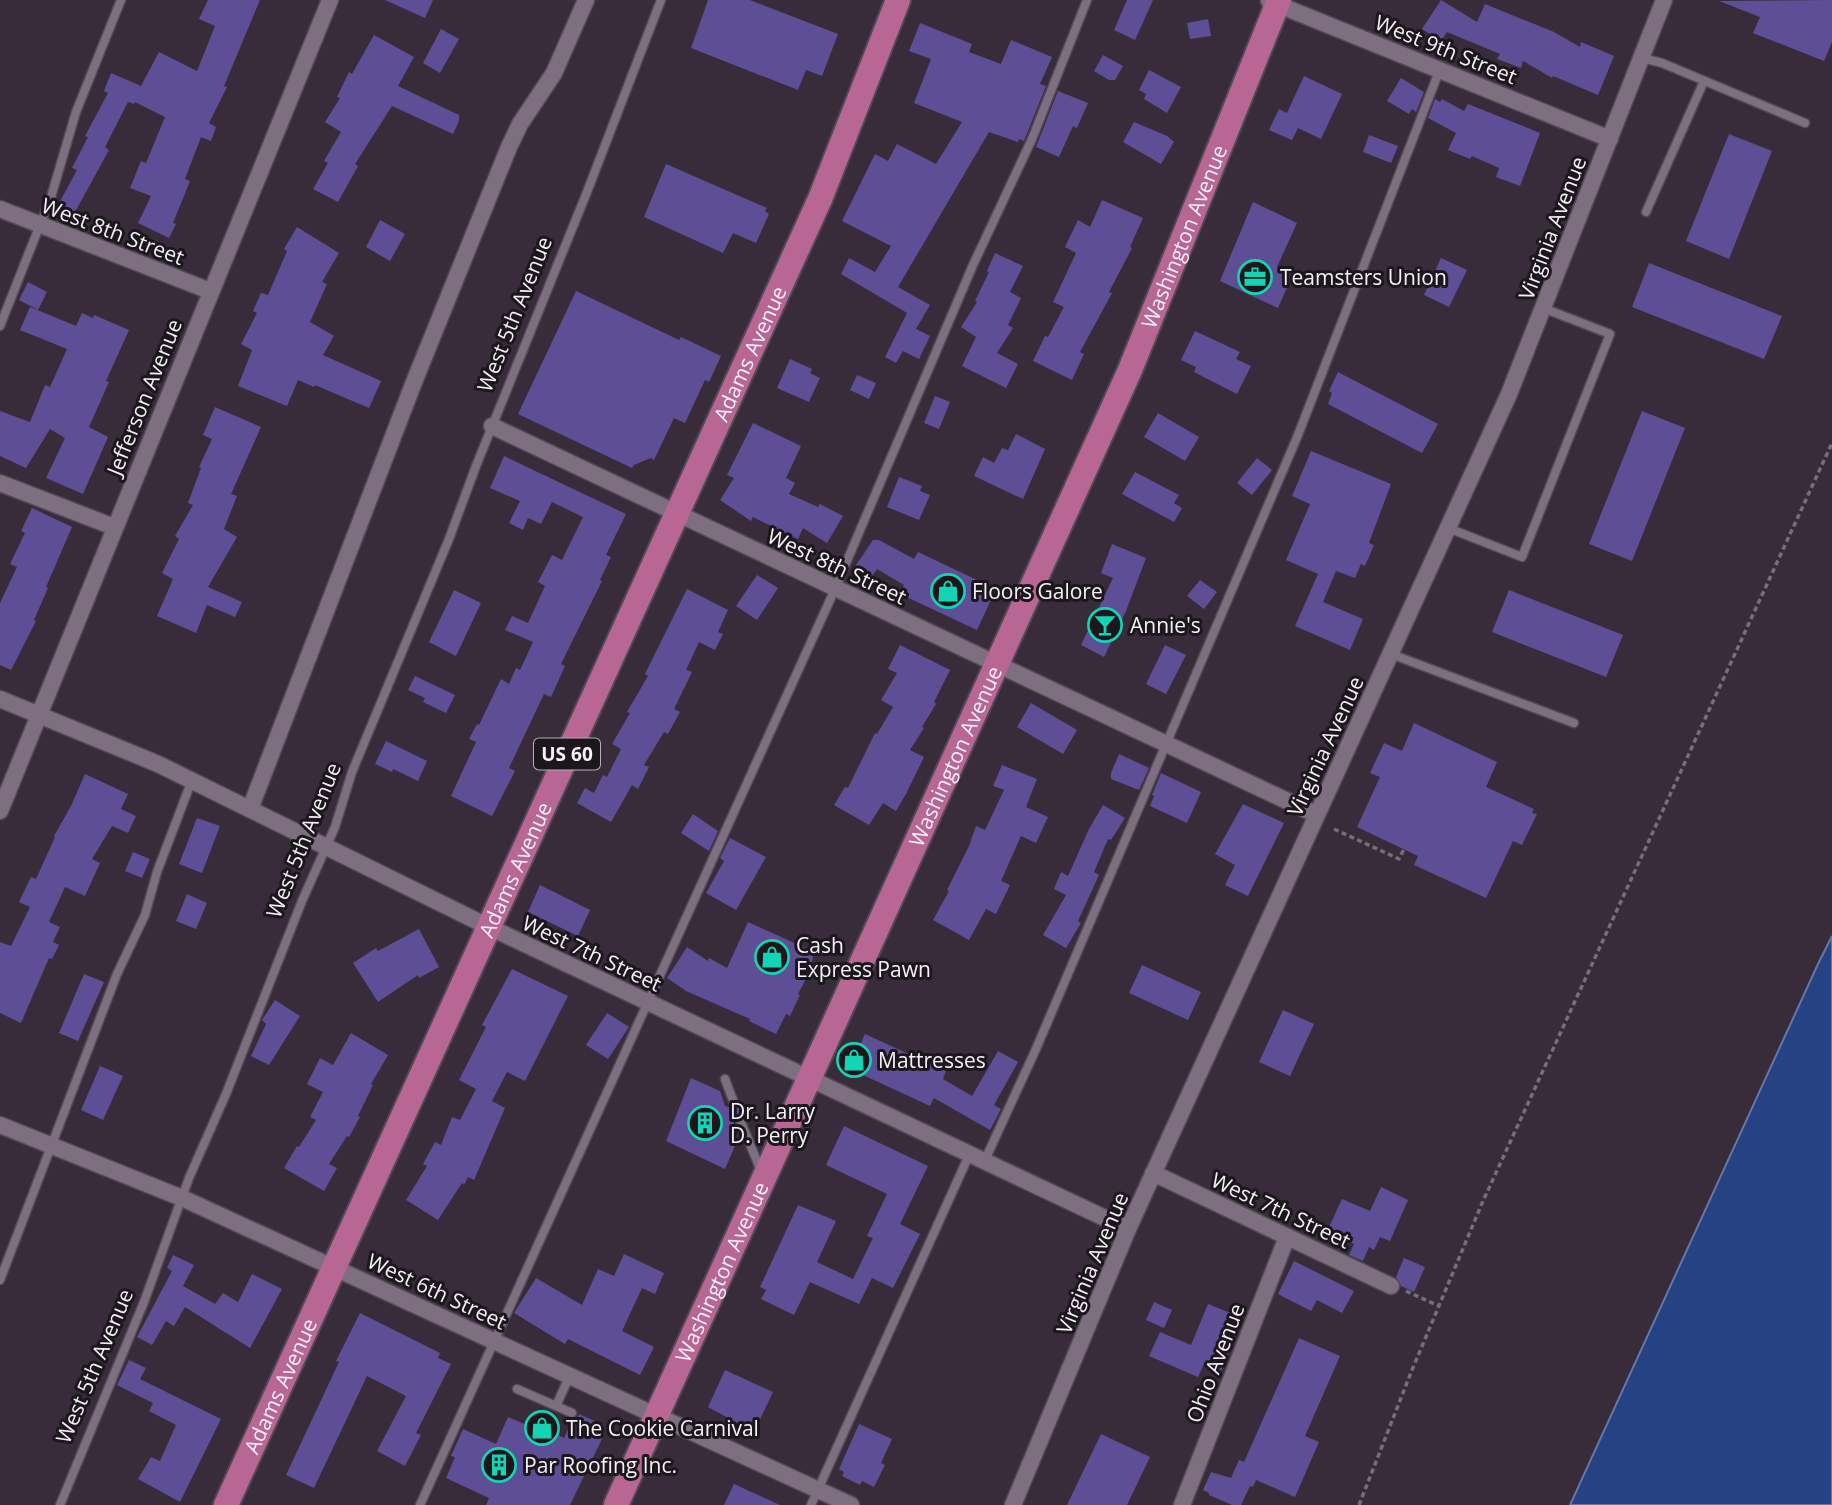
<svg xmlns="http://www.w3.org/2000/svg" width="1832" height="1505" viewBox="0 0 1832 1505" font-family="'Open Sans',sans-serif">
  <style>
    .water { fill: #254383; stroke: #6477a6; stroke-width: 2 }
    .building { fill: #5e4e96 }
    .lines { fill: none; stroke-linecap: round; stroke-linejoin: round }
    .lane-casing { stroke: #534955; stroke-width: 11 }
    .street-casing { stroke: #534955; stroke-width: 19 }
    .primary-casing { stroke: #534955; stroke-width: 28 }
    .path { stroke: #786d7a; stroke-width: 3.5; stroke-dasharray: 5 3.5; stroke-linecap: butt }
    .lane { stroke: #7d6f7f; stroke-width: 8 }
    .street { stroke: #7d6f7f; stroke-width: 16 }
    .primary { stroke: #b86795; stroke-width: 24 }
    .labels { text-anchor: middle; dominant-baseline: central; stroke-width: 6; stroke-linejoin: round; paint-order: stroke }
    .shield { fill: #1c161d; stroke: #b6afb7; stroke-width: 2 }
    .shield-label { font-size: 19px; font-weight: bold; fill: #f8f0f9 }
    .street-label { font-size: 21px; fill: #f8f0f9; stroke: #1c161d }
    .poi-label { font-size: 21px; fill: #f8f0f9; stroke: #1c161d; text-anchor: start }
  </style>
  <rect width="100%" height="100%" fill="#382c3a"/>
  <!-- water -->
  <path class="water" d="M 1832,936 L 1832,1505 L 1570,1505 L 1818,964 Z"/>
  <!-- building -->
  <path class="building" d="M 208,0 L 260,0 L 224,86 L 227,87 L 209,123 L 216,127 L 211,141 L 201,137 L 185,179 L 190,181 L 173,223 L 176,224 L 169,238 L 138,223 L 151,196 L 130,188 L 141,161 L 146,163 L 165,117 L 135,102 L 134,104 L 128,102 L 105,147 L 109,150 L 74,214 L 58,205 L 77,170 L 72,168 L 88,137 L 85,136 L 108,93 L 104,91 L 111,73 L 141,86 L 159,52 L 197,71 L 215,26 L 199,19 Z
    M 385,0 L 433,0 L 425,18 Z
    M 708,0 L 750,0 L 838,34 L 822,76 L 806,70 L 798,90 L 691,48 Z
    M 1127,0 L 1153,0 L 1135,40 L 1114,30 Z
    M 1441,0 L 1477,22 L 1485,4 L 1554,32 L 1580,47 L 1581,42 L 1614,56 L 1598,95 L 1553,76 L 1552,78 L 1523,61 L 1521,68 L 1497,59 L 1500,54 L 1447,32 L 1441,41 L 1422,29 Z
    M 1832,0 L 1832,42 L 1824,61 L 1753,33 L 1760,17 L 1719,1 Z
    M 1208,19 L 1211,36 L 1190,39 L 1187,23 Z
    M 920,23 L 972,44 L 969,52 L 1001,64 L 1011,40 L 1052,57 L 1040,84 L 1046,86 L 1024,141 L 1019,139 L 1018,142 L 989,132 L 898,287 L 930,305 L 916,329 L 930,336 L 919,359 L 903,351 L 896,363 L 885,357 L 907,313 L 841,274 L 849,258 L 875,272 L 891,246 L 842,221 L 875,154 L 888,161 L 897,144 L 936,164 L 962,122 L 914,103 L 931,59 L 909,51 Z
    M 441,29 L 459,39 L 440,73 L 423,63 Z
    M 374,35 L 414,57 L 398,86 L 459,115 L 459,121 L 453,134 L 392,106 L 355,164 L 358,166 L 338,202 L 313,189 L 328,163 L 324,161 L 341,132 L 325,122 L 340,98 L 337,97 L 349,72 L 352,74 Z
    M 1103,55 L 1123,66 L 1115,80 L 1109,80 L 1094,71 Z
    M 1149,70 L 1181,87 L 1167,113 L 1144,99 L 1146,94 L 1139,90 Z
    M 1304,76 L 1342,94 L 1321,139 L 1298,128 L 1292,140 L 1269,130 L 1279,109 L 1287,113 Z
    M 1401,78 L 1424,92 L 1416,112 L 1412,109 L 1409,114 L 1387,101 Z
    M 1058,91 L 1088,103 L 1077,128 L 1073,126 L 1059,157 L 1036,147 Z
    M 1435,99 L 1440,102 L 1442,99 L 1464,111 L 1468,104 L 1540,133 L 1520,186 L 1496,177 L 1499,168 L 1472,156 L 1470,159 L 1448,150 L 1456,133 L 1428,118 Z
    M 1134,122 L 1167,136 L 1174,142 L 1161,164 L 1123,142 Z
    M 1729,134 L 1772,151 L 1729,259 L 1686,241 Z
    M 1369,135 L 1398,146 L 1391,163 L 1363,152 Z
    M 666,164 L 767,208 L 765,211 L 769,214 L 756,243 L 733,233 L 723,253 L 644,217 Z
    M 1102,200 L 1143,218 L 1130,247 L 1132,248 L 1109,292 L 1112,293 L 1080,352 L 1084,354 L 1072,380 L 1033,361 L 1045,336 L 1048,337 L 1064,307 L 1053,302 L 1076,253 L 1065,247 L 1078,220 L 1090,227 Z
    M 1253,202 L 1297,223 L 1277,267 L 1293,274 L 1278,308 L 1220,281 Z
    M 380,220 L 405,234 L 390,261 L 366,247 Z
    M 297,227 L 339,253 L 322,282 L 327,284 L 310,322 L 334,336 L 323,355 L 381,381 L 369,408 L 315,385 L 314,387 L 298,380 L 287,406 L 238,386 L 252,350 L 241,344 L 257,313 L 253,311 L 261,293 L 268,295 L 287,251 L 284,249 Z
    M 995,253 L 1023,266 L 1010,292 L 1021,298 L 1008,325 L 1013,328 L 997,353 L 1018,364 L 1006,388 L 962,366 L 976,337 L 961,327 L 977,302 L 975,301 L 989,272 L 987,271 Z
    M 1441,258 L 1467,270 L 1449,307 L 1424,295 Z
    M 1649,263 L 1782,316 L 1764,359 L 1632,307 Z
    M 28,282 L 47,292 L 38,310 L 19,300 Z
    M 576,291 L 679,340 L 681,337 L 721,356 L 709,382 L 705,380 L 685,423 L 674,418 L 654,460 L 651,458 L 634,465 L 632,468 L 518,414 Z
    M 30,307 L 76,326 L 82,313 L 93,318 L 94,315 L 129,330 L 106,381 L 109,382 L 89,427 L 108,437 L 83,494 L 46,478 L 65,438 L 50,429 L 26,468 L 0,456 L 0,411 L 30,422 L 45,385 L 50,387 L 67,349 L 20,330 Z
    M 1195,331 L 1240,352 L 1236,359 L 1251,366 L 1237,394 L 1194,372 L 1196,367 L 1181,360 Z
    M 790,359 L 812,369 L 810,373 L 820,378 L 809,402 L 777,388 Z
    M 1338,372 L 1438,424 L 1422,453 L 1328,404 L 1332,393 L 1329,391 Z
    M 857,375 L 876,383 L 869,399 L 850,390 Z
    M 935,396 L 950,402 L 939,429 L 924,423 Z
    M 215,407 L 261,427 L 231,494 L 237,496 L 224,529 L 237,537 L 208,587 L 242,602 L 235,617 L 207,605 L 196,633 L 157,616 L 173,579 L 162,573 L 179,539 L 175,536 L 193,505 L 188,503 L 201,468 L 199,467 L 212,439 L 203,435 Z
    M 1642,411 L 1685,428 L 1632,561 L 1589,544 Z
    M 1158,413 L 1199,437 L 1185,461 L 1144,437 Z
    M 753,423 L 801,446 L 786,478 L 795,483 L 789,494 L 818,507 L 820,504 L 843,516 L 827,543 L 803,528 L 798,539 L 753,517 L 751,521 L 720,500 L 734,478 L 727,475 Z
    M 1016,434 L 1045,449 L 1023,499 L 974,476 L 983,457 L 994,463 L 1002,448 L 1008,450 Z
    M 1311,451 L 1391,484 L 1369,543 L 1374,545 L 1365,566 L 1361,564 L 1355,578 L 1336,571 L 1323,602 L 1363,619 L 1350,650 L 1295,626 L 1318,574 L 1286,560 L 1310,504 L 1292,496 Z
    M 504,456 L 626,514 L 606,555 L 611,557 L 600,580 L 602,581 L 561,664 L 565,666 L 551,697 L 544,694 L 509,768 L 515,771 L 492,816 L 451,796 L 476,742 L 469,739 L 477,724 L 479,725 L 501,679 L 509,684 L 516,668 L 520,670 L 533,642 L 505,630 L 512,616 L 528,623 L 545,586 L 538,582 L 552,555 L 562,560 L 583,517 L 552,502 L 541,524 L 528,518 L 523,530 L 509,523 L 520,501 L 490,488 Z
    M 1257,458 L 1272,470 L 1252,495 L 1237,483 Z
    M 1135,472 L 1179,495 L 1174,503 L 1182,508 L 1174,522 L 1122,494 Z
    M 899,477 L 922,486 L 920,491 L 930,495 L 919,520 L 887,507 Z
    M 32,508 L 72,527 L 46,587 L 48,588 L 34,620 L 36,621 L 11,670 L 0,665 L 0,603 L 17,567 L 10,564 L 25,533 L 21,531 Z
    M 873,540 L 879,540 L 914,559 L 918,552 L 996,589 L 977,630 L 900,594 L 904,585 L 877,569 L 870,579 L 854,568 Z
    M 1112,544 L 1146,558 L 1126,611 L 1104,657 L 1081,645 L 1113,578 L 1101,573 Z
    M 757,575 L 778,588 L 757,620 L 736,606 Z
    M 1200,580 L 1217,592 L 1204,609 L 1187,596 Z
    M 687,589 L 728,610 L 718,632 L 723,634 L 715,650 L 699,642 L 686,670 L 692,672 L 674,709 L 680,712 L 668,734 L 664,732 L 644,765 L 649,767 L 638,789 L 632,785 L 611,822 L 577,803 L 585,788 L 594,793 L 603,775 L 607,777 L 621,749 L 612,744 L 630,713 L 627,712 L 648,676 L 645,674 Z
    M 454,590 L 481,603 L 456,656 L 429,642 Z
    M 1509,590 L 1623,635 L 1606,677 L 1492,632 Z
    M 900,645 L 950,670 L 934,702 L 936,704 L 922,727 L 924,728 L 910,750 L 924,757 L 906,794 L 896,811 L 883,803 L 869,825 L 834,805 L 845,787 L 848,788 L 875,733 L 877,734 L 893,707 L 881,700 L 897,673 L 888,669 Z
    M 1165,645 L 1186,655 L 1166,694 L 1146,684 Z
    M 415,676 L 455,695 L 446,713 L 423,702 L 425,698 L 408,690 Z
    M 1031,703 L 1077,730 L 1063,754 L 1017,727 Z
    M 1414,723 L 1497,762 L 1486,787 L 1534,809 L 1532,813 L 1537,814 L 1522,845 L 1513,841 L 1486,898 L 1414,865 L 1418,856 L 1357,827 L 1380,777 L 1370,773 L 1384,743 L 1402,751 Z
    M 386,741 L 427,761 L 418,781 L 393,769 L 392,772 L 375,764 Z
    M 1119,754 L 1149,768 L 1139,790 L 1111,779 L 1111,773 Z
    M 1002,765 L 1037,779 L 1026,807 L 1048,817 L 1036,843 L 1021,836 L 1001,881 L 1010,885 L 996,914 L 986,909 L 969,940 L 933,920 L 949,891 L 947,890 L 969,846 L 976,826 L 985,830 L 1004,790 L 993,786 Z
    M 1161,773 L 1201,792 L 1187,823 L 1150,806 L 1154,796 L 1152,795 Z
    M 85,774 L 128,794 L 121,809 L 136,816 L 128,833 L 112,826 L 92,859 L 100,863 L 85,896 L 65,887 L 49,922 L 60,927 L 53,942 L 59,945 L 52,959 L 49,958 L 21,1023 L 0,1013 L 0,942 L 11,946 L 30,907 L 19,902 L 31,877 L 36,879 L 55,837 L 54,836 L 71,806 Z
    M 1243,804 L 1284,823 L 1248,896 L 1225,885 L 1235,865 L 1215,854 Z
    M 1103,805 L 1125,818 L 1111,840 L 1108,839 L 1094,872 L 1099,875 L 1078,921 L 1081,923 L 1066,948 L 1043,935 L 1066,895 L 1054,889 L 1061,872 L 1068,876 L 1089,829 Z
    M 693,814 L 718,831 L 709,851 L 681,833 Z
    M 197,818 L 220,826 L 202,873 L 179,864 Z
    M 730,838 L 766,857 L 736,910 L 706,893 L 724,861 L 720,858 Z
    M 133,852 L 150,859 L 142,878 L 125,871 Z
    M 540,885 L 590,910 L 578,936 L 528,912 Z
    M 187,894 L 207,903 L 196,929 L 176,921 Z
    M 748,922 L 814,952 L 810,971 L 798,994 L 800,995 L 790,1016 L 786,1014 L 776,1034 L 749,1021 L 750,1019 L 686,991 L 667,978 L 687,947 L 708,961 L 709,958 L 727,968 Z
    M 419,929 L 439,967 L 419,978 L 418,975 L 378,1002 L 353,963 L 376,948 L 378,951 Z
    M 1142,965 L 1201,992 L 1188,1020 L 1129,993 Z
    M 512,969 L 568,996 L 525,1081 L 507,1072 L 492,1101 L 505,1108 L 474,1180 L 468,1177 L 464,1185 L 462,1183 L 438,1220 L 406,1200 L 427,1166 L 423,1164 L 435,1142 L 441,1145 L 452,1117 L 460,1120 L 476,1089 L 459,1080 L 486,1027 L 482,1025 Z
    M 84,974 L 104,982 L 78,1041 L 59,1033 Z
    M 275,1000 L 300,1016 L 269,1065 L 251,1056 L 266,1024 L 262,1020 Z
    M 1283,1010 L 1314,1024 L 1290,1076 L 1259,1062 Z
    M 607,1013 L 629,1027 L 608,1059 L 586,1045 Z
    M 351,1033 L 388,1055 L 371,1084 L 373,1085 L 358,1116 L 360,1117 L 349,1137 L 347,1136 L 329,1164 L 337,1168 L 324,1191 L 284,1168 L 297,1146 L 299,1147 L 316,1120 L 310,1117 L 323,1092 L 307,1084 L 320,1058 L 333,1065 Z
    M 865,1034 L 946,1071 L 943,1079 L 972,1096 L 998,1051 L 1018,1062 L 994,1105 L 1001,1109 L 990,1130 L 934,1098 L 930,1106 L 850,1069 Z
    M 100,1066 L 123,1076 L 103,1120 L 81,1110 Z
    M 691,1078 L 720,1091 L 725,1106 L 736,1109 L 742,1100 L 749,1119 L 741,1116 L 735,1119 L 733,1125 L 738,1139 L 725,1169 L 666,1141 Z
    M 844,1126 L 928,1166 L 900,1224 L 920,1234 L 893,1288 L 872,1278 L 859,1304 L 810,1282 L 794,1315 L 761,1299 L 766,1290 L 760,1287 L 798,1205 L 836,1221 L 817,1262 L 853,1279 L 873,1238 L 867,1236 L 887,1194 L 826,1165 Z
    M 1381,1187 L 1408,1200 L 1390,1241 L 1380,1237 L 1374,1250 L 1369,1247 L 1363,1261 L 1349,1255 L 1354,1244 L 1329,1233 L 1332,1228 L 1329,1227 L 1342,1199 L 1370,1211 Z
    M 624,1254 L 664,1273 L 655,1294 L 642,1288 L 622,1331 L 654,1347 L 640,1375 L 568,1339 L 565,1344 L 514,1313 L 536,1278 L 582,1305 L 598,1269 L 614,1276 Z
    M 173,1255 L 194,1265 L 183,1286 L 215,1304 L 223,1293 L 238,1302 L 252,1274 L 282,1289 L 250,1348 L 185,1307 L 174,1326 L 166,1321 L 152,1345 L 137,1337 L 172,1271 L 167,1268 Z
    M 1404,1258 L 1425,1267 L 1414,1292 L 1401,1286 L 1396,1277 Z
    M 1294,1261 L 1354,1291 L 1342,1313 L 1317,1300 L 1311,1311 L 1278,1294 Z
    M 1154,1302 L 1172,1310 L 1164,1328 L 1146,1320 Z
    M 1208,1304 L 1243,1318 L 1221,1371 L 1204,1364 L 1198,1377 L 1149,1356 L 1160,1332 L 1191,1345 Z
    M 360,1313 L 440,1353 L 438,1358 L 451,1364 L 416,1433 L 421,1435 L 405,1466 L 377,1451 L 406,1396 L 367,1376 L 314,1488 L 286,1475 L 339,1362 L 336,1361 Z
    M 1299,1338 L 1340,1356 L 1305,1436 L 1319,1442 L 1295,1497 L 1256,1480 L 1253,1487 L 1250,1486 L 1241,1505 L 1232,1505 L 1209,1495 L 1209,1493 L 1203,1490 L 1211,1472 L 1231,1478 L 1239,1460 L 1244,1462 Z
    M 129,1360 L 146,1368 L 140,1379 L 221,1419 L 180,1502 L 138,1479 L 151,1457 L 160,1461 L 176,1425 L 149,1411 L 153,1403 L 117,1385 Z
    M 725,1370 L 773,1392 L 754,1432 L 708,1407 Z
    M 579,1414 L 604,1425 L 598,1437 L 602,1439 L 570,1505 L 486,1505 L 489,1498 L 446,1478 L 455,1457 L 451,1456 L 463,1429 L 496,1444 L 508,1417 L 534,1428 L 536,1425 L 564,1438 L 570,1425 L 574,1426 Z
    M 859,1424 L 892,1439 L 881,1463 L 885,1465 L 874,1487 L 862,1481 L 860,1485 L 842,1476 L 844,1472 L 839,1469 Z
    M 1101,1434 L 1150,1457 L 1127,1505 L 1067,1505 Z
    M 734,1484 L 780,1505 L 724,1505 Z"/>
  <g class="lines">
    <!-- lane casing -->
    <g class="lane-casing">
      <path id="lane" d="M 1642,58 L 1662,63 L 1805,123
        M 1646,212 L 1704,81
        M 0,326 L 51,197 L 76,112 L 121,0
        M 1448,528 L 1522,557 L 1610,334 L 1543,308
        M 1391,654 L 1574,723
        M 725,1079 L 734,1103
        M 741,1122 L 761,1171
        M 985,1160 L 1036,1049 L 1298,435 L 1440,69
        M 0,1280 L 117,974 L 145,915 L 157,872 L 192,780
        M 517,1389 L 556,1406 L 570,1375
        M 556,1406 L 572,1413
        M 60,1505 L 144,1302 L 189,1178 L 226,1094 L 302,901 L 335,827 L 352,772 L 449,539 L 476,466 L 587,192 L 661,0
        M 420,1505 L 835,589 L 973,265 L 1032,139 L 1087,0
        M 811,1505 L 970,1153"/>
    </g>
    <!-- street casing -->
    <g class="street-casing">
      <path id="street" d="M 1269,1 L 1610,139
        M 0,209 L 210,291
        M 492,426 L 1317,815
        M 0,483 L 114,527
        M 0,699 L 158,764 L 489,927 L 1128,1229
        M 250,809 L 414,382 L 509,147 L 520,124 L 554,73 L 586,0
        M 0,811 L 330,0
        M 0,1125 L 182,1198 L 851,1505
        M 1153,1173 L 1391,1286
        M 1013,1505 L 1128,1229 L 1509,394 L 1664,0
        M 1182,1505 L 1287,1237"/>
    </g>
    <!-- primary casing -->
    <g class="primary-casing">
      <g id="primary">
        <path id="s1" d="M 226,1505 L 820,199 L 898,0"/>
        <path id="s2" d="M 616,1505 L 1130,370 L 1279,0"/>
      </g>
    </g>
    <!-- path -->
    <path class="path" d="M 1334,829 L 1399,859 L 1404,849
      M 1406,1291 L 1439,1306
      M 1359,1505 L 1412,1370 L 1483,1201 L 1832,443"/>
    <!-- lane -->
    <use href="#lane" class="lane"/>
    <!-- street -->
    <use href="#street" class="street"/>
    <!-- primary -->
    <use href="#primary" class="primary"/>
  </g>
  <!-- icons -->
  <defs>
    <g id="office-ring" transform="scale(1.75)"><circle r="9.5" fill="#1c161d" stroke="#13d5b4" stroke-width="1.5"/><path d="M-6-3h4V-5.5h4V-3h4V5H-6ZM-1-4.5V-3h2v-1.5ZM-6 0V1H6V0Z" fill="#13d5b4"/></g>
    <g id="shop-ring" transform="scale(1.75)"><circle r="9.5" fill="#1c161d" stroke="#13d5b4" stroke-width="1.5"/><path d="M-5-2.5h2.3a2.7 3.5 0 0 1 5.4 0H5L5.5 6h-11ZM-1.5-2.5h3a1.5 2.3 0 0 0-3 0Z" fill="#13d5b4"/></g>
    <g id="bar-ring" transform="scale(1.75)"><circle r="9.5" fill="#1c161d" stroke="#13d5b4" stroke-width="1.5"/><path d="M-6-5H6L.8 .8V4.5H3.5V6h-7V4.5H-.8V.8Z" fill="#13d5b4"/></g>
    <g id="building-ring" transform="scale(1.75)"><circle r="9.5" fill="#1c161d" stroke="#13d5b4" stroke-width="1.5"/><path d="M-4-6H4V6H1V3H-1V6H-4ZM-2.5-4.3h1.7v1.8h-1.7ZM.8-4.3h1.7v1.8H.8ZM-2.5-1h1.7V.8h-1.7ZM.8-1h1.7V.8H.8Z" fill="#13d5b4"/></g>
  </defs>
  <g fill-rule="evenodd">
    <use href="#office-ring" x="1255" y="277"/>
    <use href="#shop-ring" x="948" y="591"/>
    <use href="#bar-ring" x="1105" y="625"/>
    <use href="#shop-ring" x="772" y="957"/>
    <use href="#shop-ring" x="854" y="1060"/>
    <use href="#building-ring" x="705" y="1123"/>
    <use href="#shop-ring" x="542" y="1428"/>
    <use href="#building-ring" x="499" y="1465"/>
  </g>
  <g class="labels">
    <!-- shield labels -->
    <rect class="shield" x="534" y="738.5" width="66" height="31" rx="5"/>
    <g class="shield-label">
      <text x="567" y="754">US 60</text>
    </g>
    <!-- street labels -->
    <g class="street-label">
      <text transform="translate(1446 49) rotate(22)">West 9th Street</text>
      <text transform="translate(1552 228) rotate(-69)">Virginia Avenue</text>
      <text transform="translate(113 231) rotate(21)">West 8th Street</text>
      <text stroke="none"><textPath href="#s2" startOffset="1390">Washington Avenue</textPath></text>
      <text transform="translate(514 314) rotate(-68)">West 5th Avenue</text>
      <text stroke="none"><textPath href="#s1" startOffset="1265">Adams Avenue</textPath></text>
      <text transform="translate(144 397) rotate(-68)">Jefferson Avenue</text>
      <text transform="translate(837 566) rotate(25)">West 8th Street</text>
      <text transform="translate(1325 746) rotate(-65)">Virginia Avenue</text>
      <text stroke="none"><textPath href="#s2" startOffset="822">Washington Avenue</textPath></text>
      <text transform="translate(303 840) rotate(-68)">West 5th Avenue</text>
      <text stroke="none"><textPath href="#s1" startOffset="698">Adams Avenue</textPath></text>
      <text transform="translate(592 953) rotate(25)">West 7th Street</text>
      <text transform="translate(1281 1210) rotate(25)">West 7th Street</text>
      <text transform="translate(1092 1263) rotate(-67)">Virginia Avenue</text>
      <text stroke="none"><textPath href="#s2" startOffset="256">Washington Avenue</textPath></text>
      <text transform="translate(437 1291) rotate(25)">West 6th Street</text>
      <text transform="translate(1215 1363) rotate(-69)">Ohio Avenue</text>
      <text transform="translate(94 1366) rotate(-67)">West 5th Avenue</text>
      <text stroke="none"><textPath href="#s1" startOffset="131">Adams Avenue</textPath></text>
    </g>
    <!-- poi labels -->
    <g class="poi-label">
      <text x="1280" y="277">Teamsters Union</text>
      <text x="972" y="591">Floors Galore</text>
      <text x="1130" y="625">Annie's</text>
      <text x="796" y="945">Cash<tspan x="796" dy="24">Express Pawn</tspan></text>
      <text x="878" y="1060">Mattresses</text>
      <text x="730" y="1111">Dr. Larry<tspan x="730" dy="24">D. Perry</tspan></text>
      <text x="566" y="1428">The Cookie Carnival</text>
      <text x="524" y="1465">Par Roofing Inc.</text>
    </g>
  </g>
</svg>
